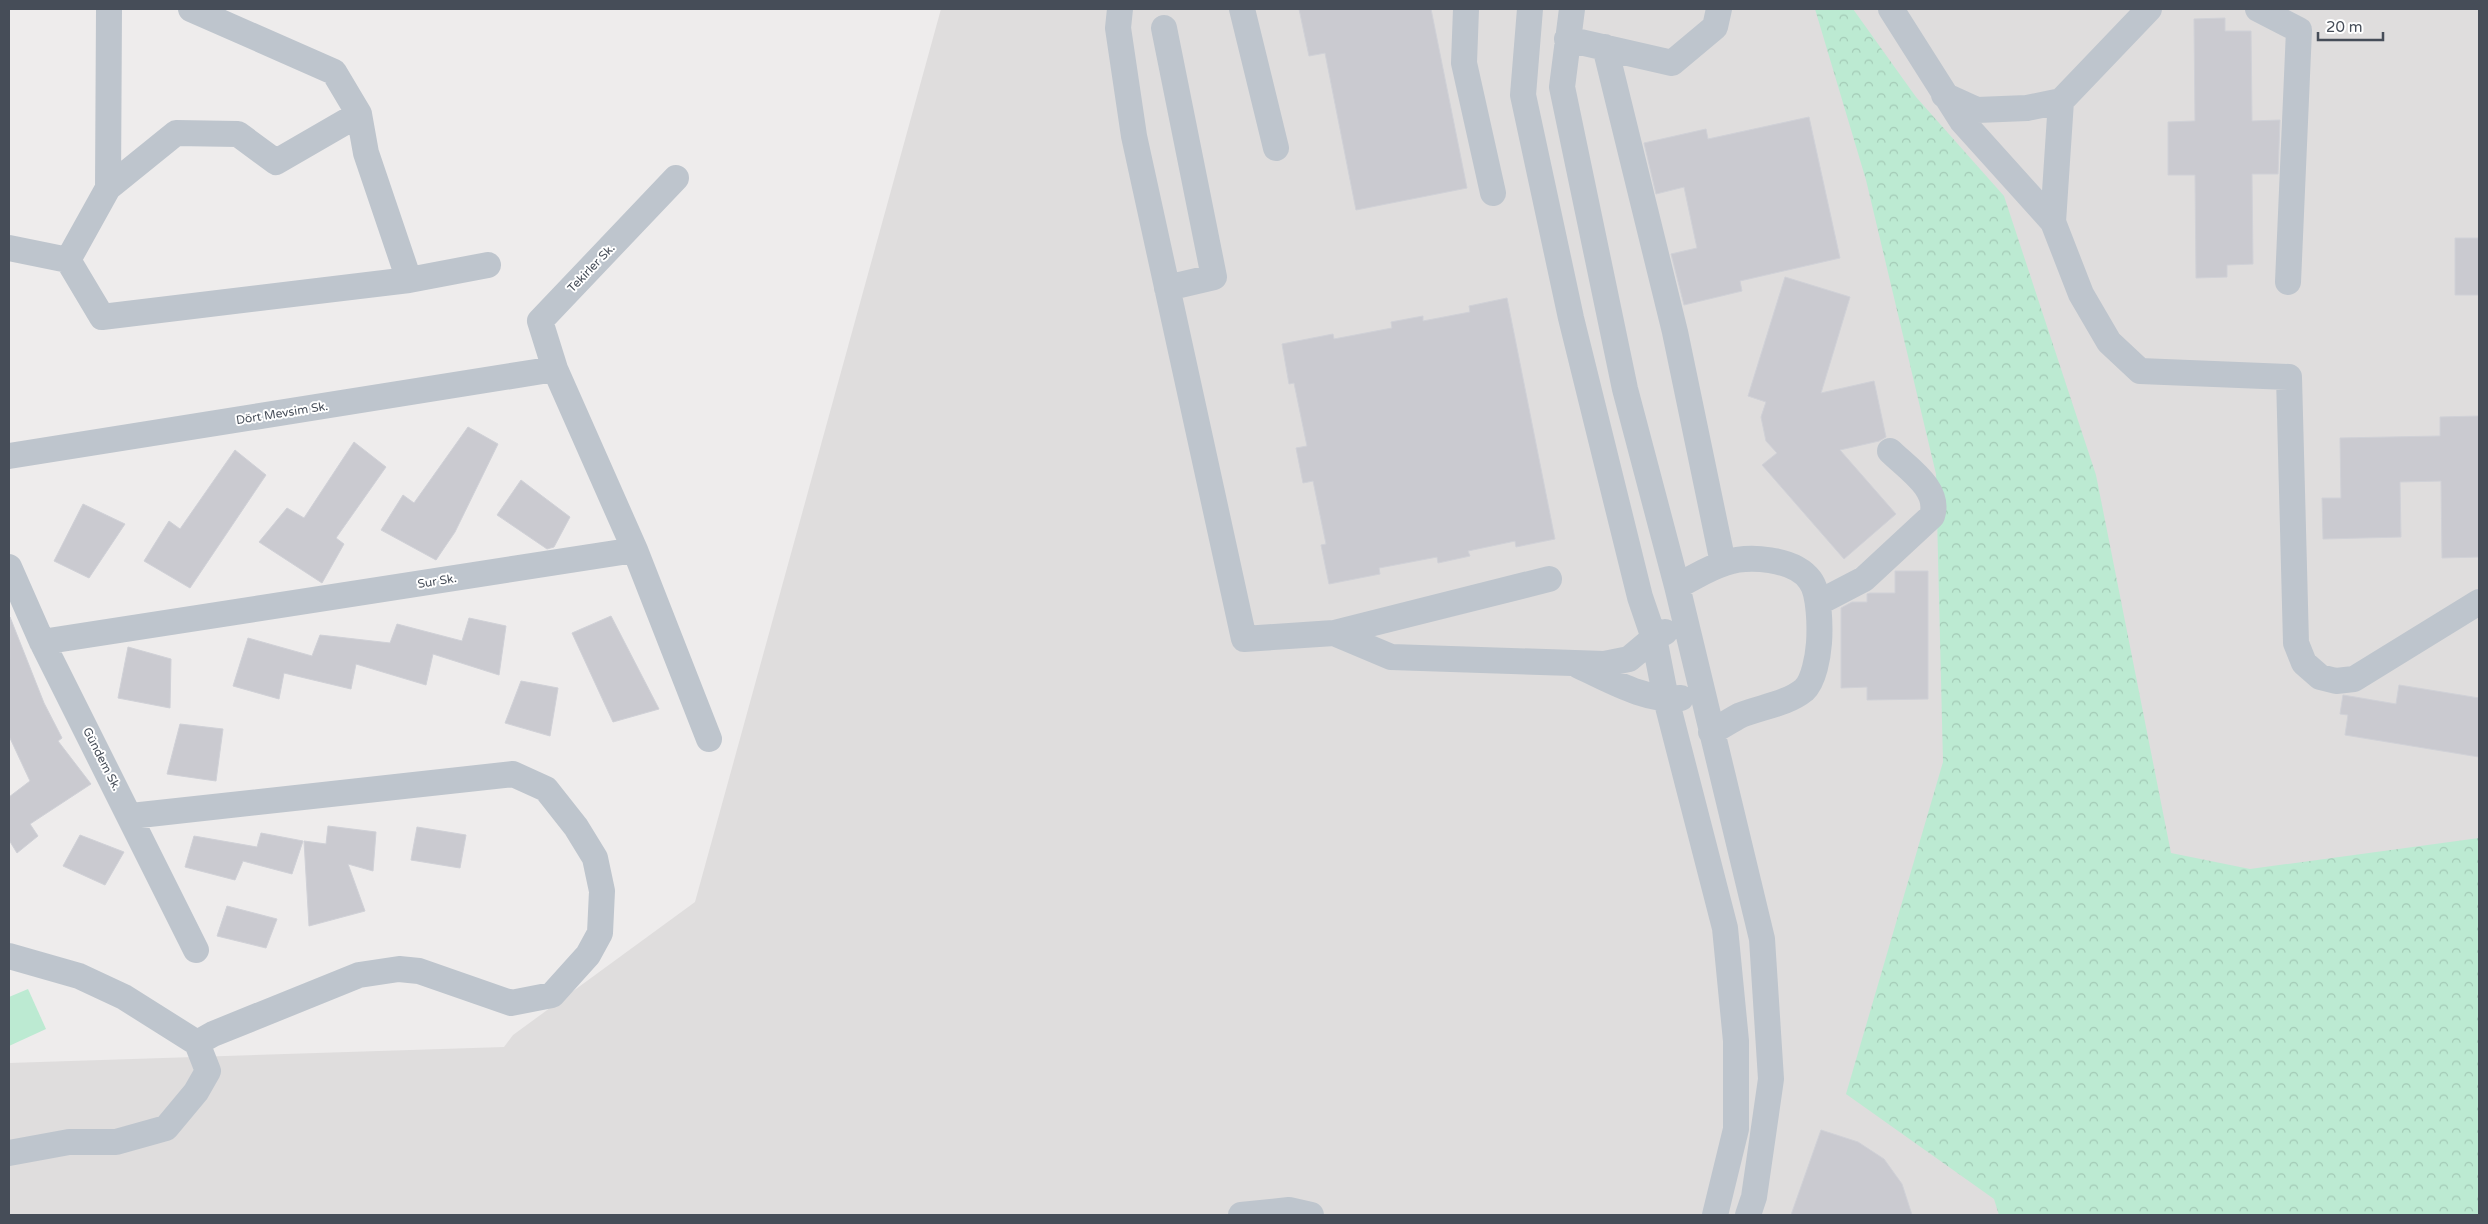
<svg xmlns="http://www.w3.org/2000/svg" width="2488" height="1224" viewBox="0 0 2488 1224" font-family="'Varela Round',sans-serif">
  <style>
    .education { fill: #dfdddd }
    .green { fill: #bcead2 }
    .forest { fill: url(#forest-crowns) }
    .building { fill: #cacad0; stroke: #d0d1d7 }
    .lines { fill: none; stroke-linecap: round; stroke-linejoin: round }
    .minor { stroke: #bec5cd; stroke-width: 26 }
    .labels { text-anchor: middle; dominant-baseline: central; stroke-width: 4; stroke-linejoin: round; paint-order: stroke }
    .street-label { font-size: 12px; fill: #464d58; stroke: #fff }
  </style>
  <defs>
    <pattern id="forest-crowns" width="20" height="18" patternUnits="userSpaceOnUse" patternTransform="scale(1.25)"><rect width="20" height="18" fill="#bcead2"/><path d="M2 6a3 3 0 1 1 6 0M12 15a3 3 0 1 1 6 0" fill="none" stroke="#a3cab6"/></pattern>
  </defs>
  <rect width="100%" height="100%" fill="#eeecec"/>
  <!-- education -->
  <path class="education" d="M 941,9 L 2479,9 L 2479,1215 L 9,1215 L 9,1063 L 504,1047 L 513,1035 L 695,902 Z"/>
  <!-- green -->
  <path class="green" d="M 28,989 L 46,1029 L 9,1046 L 9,997 Z"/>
  <!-- forest -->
  <path class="forest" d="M 1815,9 L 1853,9 L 1916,97 L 2004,196 L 2096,475 L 2171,853 L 2250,869 L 2479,838 L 2479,1215 L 1999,1215 L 1994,1199 L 1846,1094 L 1943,762 L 1936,474 L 1866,180 Z"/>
  <!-- building -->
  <path class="building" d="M 1299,9 L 1431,9 L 1467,188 L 1356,210 L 1325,53 L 1309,56 Z
    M 2225,18 L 2225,31 L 2251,31 L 2252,121 L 2280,120 L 2278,174 L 2252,174 L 2253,264 L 2227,265 L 2227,277 L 2196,278 L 2195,175 L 2168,175 L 2168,122 L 2195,121 L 2194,19 Z
    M 1809,117 L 1840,258 L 1740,281 L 1742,291 L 1684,305 L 1671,254 L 1697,248 L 1684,187 L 1656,194 L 1644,143 L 1706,129 L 1708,139 Z
    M 2455,238 L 2479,238 L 2479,295 L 2455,295 Z
    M 1785,277 L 1850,297 L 1821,393 L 1874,381 L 1886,437 L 1879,441 L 1840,450 L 1896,514 L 1844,559 L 1762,465 L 1777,453 L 1766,441 L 1761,417 L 1766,402 L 1748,396 Z
    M 1507,298 L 1555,539 L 1516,547 L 1515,541 L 1468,551 L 1470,556 L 1438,563 L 1437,557 L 1379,568 L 1380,574 L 1329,584 L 1321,545 L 1326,544 L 1313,481 L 1303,483 L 1296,448 L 1307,446 L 1294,383 L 1289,384 L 1282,344 L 1333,334 L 1334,339 L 1392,328 L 1391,322 L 1423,316 L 1423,321 L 1470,312 L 1469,306 Z
    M 2479,416 L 2479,557 L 2442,558 L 2441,481 L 2400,482 L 2401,537 L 2323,539 L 2322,498 L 2341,498 L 2340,438 L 2440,436 L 2440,417 Z
    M 468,427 L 498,444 L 455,532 L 436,560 L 381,530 L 403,495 L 414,503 Z
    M 354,442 L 386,467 L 336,538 L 344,544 L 322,583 L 259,542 L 287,508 L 304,518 Z
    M 235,450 L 266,475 L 190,588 L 144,561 L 169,521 L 180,529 Z
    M 521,480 L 570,517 L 554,547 L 547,549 L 497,515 Z
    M 83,504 L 125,524 L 89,578 L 54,561 Z
    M 1895,571 L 1928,571 L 1928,699 L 1867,700 L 1867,687 L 1841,688 L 1841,608 L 1852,602 L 1867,602 L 1867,594 L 1870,593 L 1895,593 Z
    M 611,616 L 659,709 L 613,722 L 572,633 Z
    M 10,617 L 44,703 L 62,738 L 58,741 L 91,784 L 30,824 L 38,836 L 17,853 L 9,840 L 9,797 L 30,781 L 9,736 Z
    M 469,618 L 506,626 L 499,675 L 433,654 L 426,685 L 356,664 L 351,689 L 284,673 L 279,699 L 233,686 L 248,638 L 312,656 L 320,635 L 390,643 L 397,624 L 462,641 Z
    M 128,647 L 171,659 L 170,708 L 118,698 Z
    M 521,681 L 558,688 L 550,736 L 505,723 Z
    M 2399,685 L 2479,698 L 2479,757 L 2345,735 L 2348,715 L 2340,714 L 2343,695 L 2396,704 Z
    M 180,724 L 223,729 L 216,781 L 167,774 Z
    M 328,826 L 376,832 L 373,871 L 348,864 L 365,911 L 309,926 L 304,841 L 326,844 Z
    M 417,827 L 466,835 L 460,868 L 411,860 Z
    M 261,833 L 303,841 L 292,874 L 243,861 L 235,880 L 185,867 L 194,836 L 257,847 Z
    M 80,835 L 124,852 L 105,885 L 63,866 Z
    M 227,906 L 277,919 L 266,948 L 217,936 Z
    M 1821,1130 L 1858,1142 L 1884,1159 L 1902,1184 L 1912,1215 L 1791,1215 Z"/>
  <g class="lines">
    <!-- minor -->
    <path class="minor" d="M 191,9 L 334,72 L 359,114 L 366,153 L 409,280 L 488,265
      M 1120,9 L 1118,28 L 1134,136 L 1244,639 L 1334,633 L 1391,657 L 1604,664 L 1629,659 L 1654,638 L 1665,632
      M 1242,9 L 1276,148
      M 1466,9 L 1464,63 L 1493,193
      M 1530,9 L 1523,95 L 1571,318 L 1640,597 L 1654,638 L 1666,699 L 1725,928 L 1736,1041 L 1736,1129 L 1715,1215
      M 1572,9 L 1562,87 L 1625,389 L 1677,586 L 1762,939 L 1771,1079 L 1754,1197 L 1748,1215
      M 1891,9 L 1962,121 L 2053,222 L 2081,294 L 2109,342 L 2140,371 L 2289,377 L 2296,643 L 2304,663 L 2320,677 L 2336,681 L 2354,679 L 2479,602
      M 2258,9 L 2299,30 L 2288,282
      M 1164,28 L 1214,277 L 1167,288
      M 1567,39 L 1672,63 L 1715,27 L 1719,9
      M 1605,47 L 1675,332 L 1723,563
      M 1944,95 L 1977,110 L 2027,108 L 2061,101 L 2149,9
      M 676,178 L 540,321 L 555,369 L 635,550 L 709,739
      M 108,188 L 176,133 L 238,134 L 276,162 L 359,114
      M 2053,222 L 2061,101
      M 9,248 L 68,260 L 102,317 L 409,280
      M 68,260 L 108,188 L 109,9
      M 9,456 L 555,369
      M 9,567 L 42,642 L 196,950
      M 1677,586 C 1692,579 1708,568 1725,563 C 1748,555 1794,558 1810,580 C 1820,593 1820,628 1819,643 C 1818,656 1814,681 1804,690 C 1787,704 1761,707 1741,715 C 1731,720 1721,727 1711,732
      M 1818,603 L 1864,579 L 1932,516 C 1941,489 1907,468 1890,451
      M 1334,633 L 1549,579
      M 42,642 L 635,550
      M 1579,666 C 1610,680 1646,702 1681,698
      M 131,816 L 513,774 L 546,789 L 576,827 L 595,858 L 602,891 L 600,933 L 588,955 L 552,995 L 511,1003 L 419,971 L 399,969 L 359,975 L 213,1034 L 197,1043
      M 9,956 L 79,976 L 124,997 L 197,1043 L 208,1071 L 196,1092 L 166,1128 L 116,1142 L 69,1142 L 9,1153
      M 1241,1215 L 1289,1210 L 1311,1215"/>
  </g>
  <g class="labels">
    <!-- street labels -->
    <g class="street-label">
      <text transform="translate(591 268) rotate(-46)">Tekirler Sk.</text>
      <text transform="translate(282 413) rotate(-9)">Dört Mevsim Sk.</text>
      <text transform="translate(437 581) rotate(-9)">Sur Sk.</text>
      <text transform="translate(102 759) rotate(63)">Gündem Sk.</text>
    </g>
  </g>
  <!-- border -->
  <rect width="2488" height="1224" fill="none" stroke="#464d58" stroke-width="20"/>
  <!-- scale -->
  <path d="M2318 32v8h65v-8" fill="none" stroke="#464d58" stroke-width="2.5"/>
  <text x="2326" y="32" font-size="15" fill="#464d58" stroke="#ffffff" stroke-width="4" paint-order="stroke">20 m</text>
</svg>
